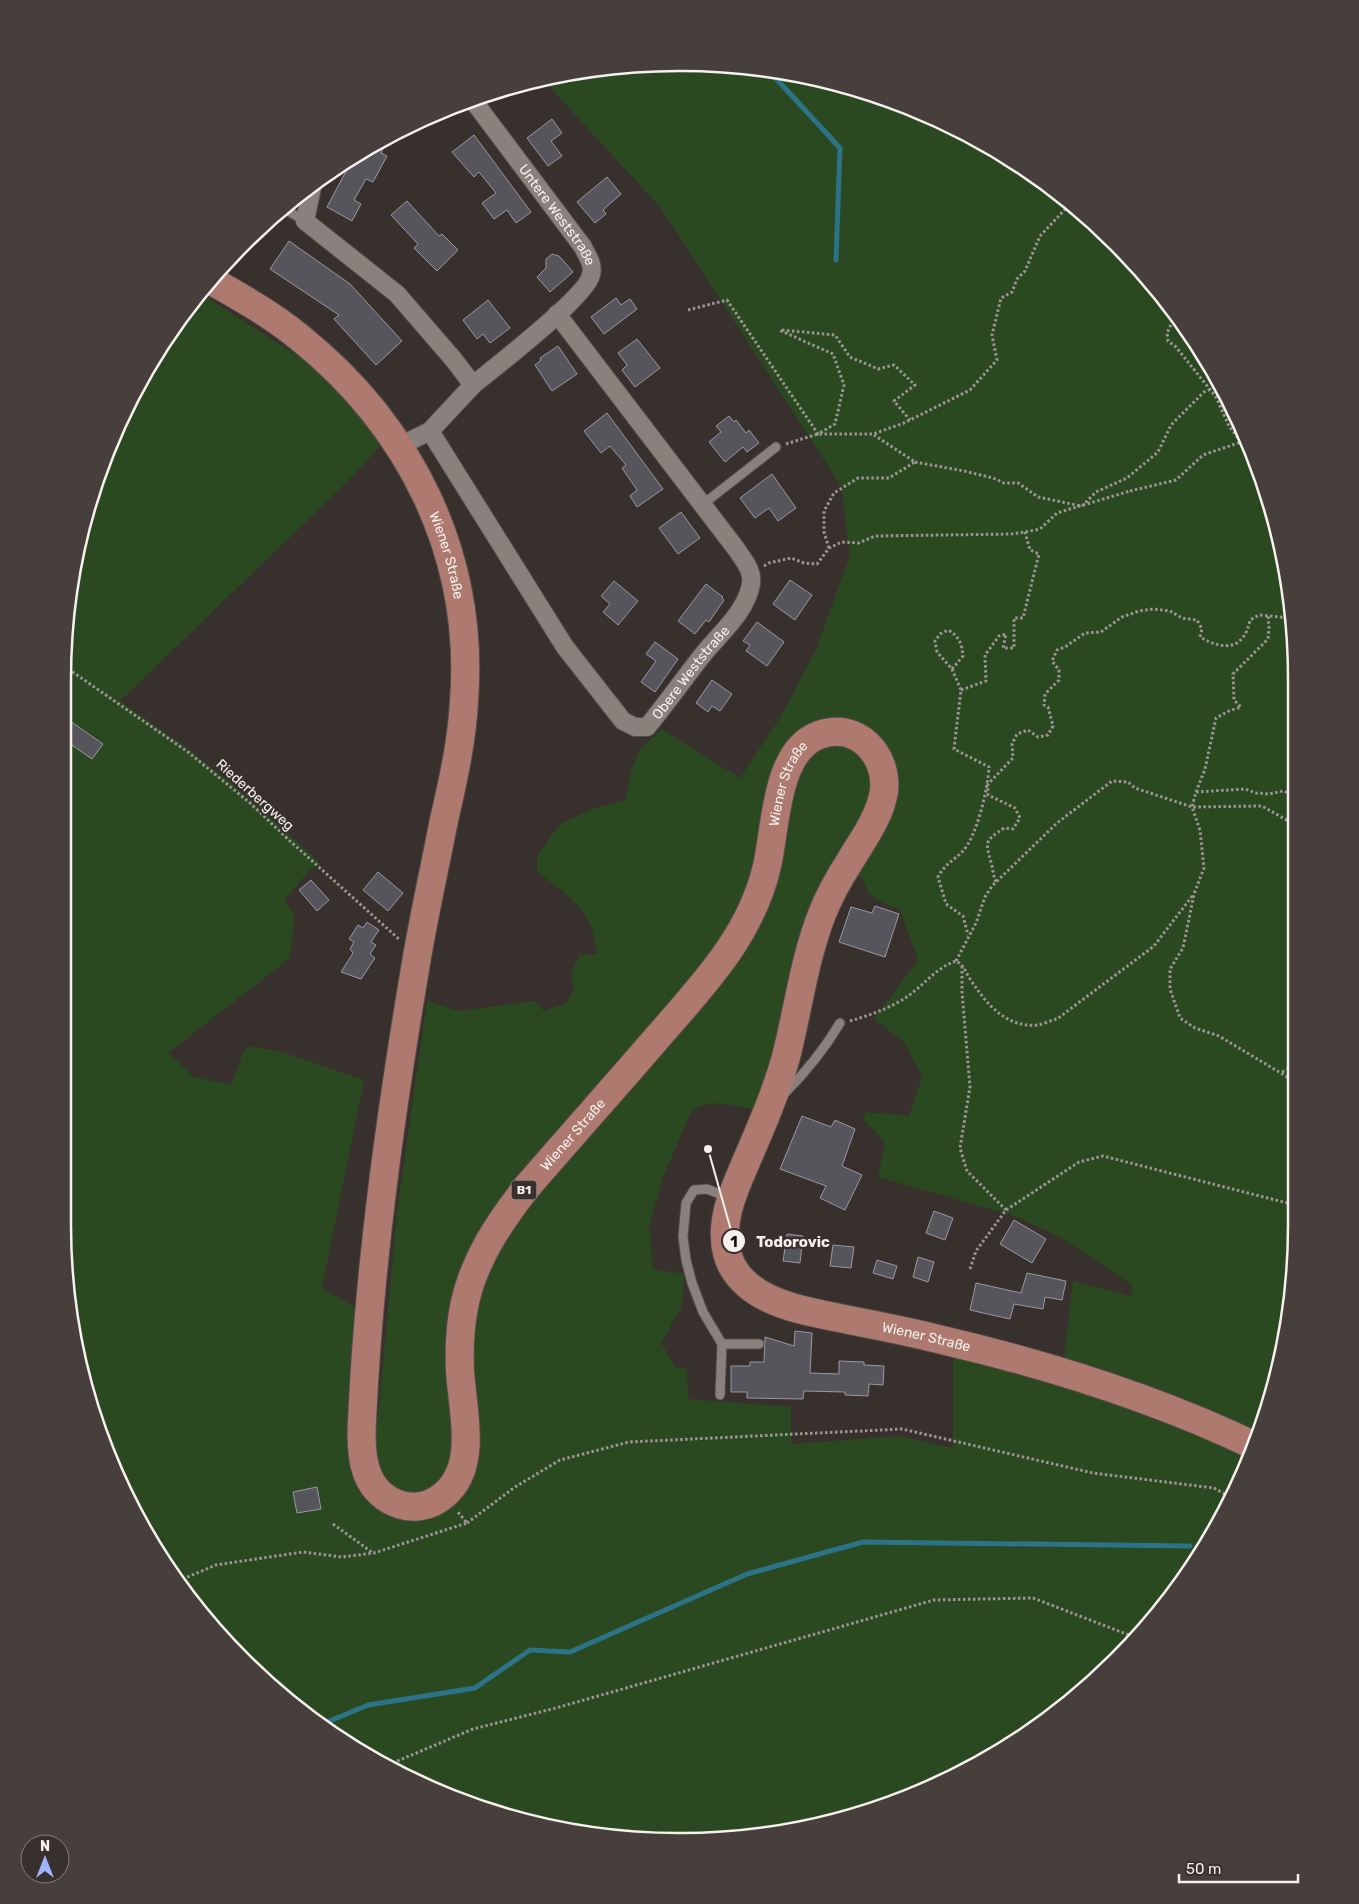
<svg xmlns="http://www.w3.org/2000/svg" width="1359" height="1904" viewBox="0 0 1359 1904" font-family="Rubik,sans-serif">
  <style>
    .green { fill: #2b4921; fill-rule: evenodd }
    .lines { fill: none; stroke-linecap: round; stroke-linejoin: round }
    .stream { stroke: #2c7387; stroke-width: 5 }
    .building { fill: #56555c; stroke: #9a98a1 }
    .service-casing { stroke: #534c49; stroke-width: 11 }
    .minor-casing { stroke: #534c49; stroke-width: 20 }
    .primary-casing { stroke: #534c49; stroke-width: 30 }
    .path { stroke: #9c9593; stroke-width: 3; stroke-dasharray: 2.5 2.5; stroke-linecap: butt }
    .service { stroke: #8a817d; stroke-width: 9 }
    .minor { stroke: #8a817d; stroke-width: 18 }
    .primary { stroke: #ae7a6f; stroke-width: 28 }
    .labels { text-anchor: middle; dominant-baseline: central; stroke-width: 4.5; stroke-linejoin: round; paint-order: stroke }
    .shield { fill: #38302d; stroke: #bdb6b4; stroke-width: 1 }
    .shield-label { font-size: 12px; font-weight: bold; fill: #f6f0ee }
    .street-label { font-size: 14px; fill: #f6f0ee; stroke: #38302d }
    .rim { fill: none; stroke: #f6f0ee; stroke-width: 2.5 }
    .leader { fill: none; stroke: #f6f0ee; stroke-width: 2 }
    .callout-dot { fill: #f6f0ee; stroke: #38302d; stroke-width: 2 }
    .mark-label { font-size: 15px; text-anchor: middle; font-weight: bold; fill: #111 }
    .callout-label { font-size: 15px; text-anchor: middle; font-weight: bold; fill: #f6f0ee; stroke: #38302d; stroke-width: 4.5; stroke-linejoin: round; paint-order: stroke }
  </style>
  <rect width="100%" height="100%" fill="#38302d"/>
  <!-- green -->
  <path class="green" d="M 720,64 L 839,83 L 952,126 L 1055,190 L 1143,272 L 1233,407 L 1264,481 L 1291,599 L 1295,1265 L 1276,1384 L 1233,1497 L 1169,1600 L 1087,1688 L 952,1778 L 878,1809 L 760,1836 L 599,1836 L 443,1794 L 337,1738 L 273,1689 L 166,1567 L 126,1497 L 84,1384 L 63,1225 L 63,679 L 74,559 L 109,444 L 145,371 L 190,304 L 200,293 L 324,373 L 381,445 L 347,482 L 120,701 L 190,750 L 252,800 L 321,864 L 309,871 L 284,900 L 295,916 L 290,958 L 168,1053 L 194,1077 L 231,1085 L 243,1053 L 251,1046 L 282,1052 L 364,1080 L 322,1288 L 356,1308 L 354,1407 L 378,1417 L 397,1212 L 427,1001 L 459,1011 L 535,1001 L 544,1011 L 566,1003 L 574,990 L 571,973 L 580,955 L 597,954 C 595,945 594,935 591,927 C 584,905 555,885 537,872 L 537,856 L 560,824 L 592,809 L 626,800 L 631,771 L 639,750 L 661,729 L 740,778 L 780,718 L 816,650 L 850,555 L 841,486 L 661,208 L 544,81 L 599,68 ZM 851,874 L 862,877 C 868,900 880,901 900,910 L 918,960 L 874,1019 L 904,1042 L 922,1077 L 909,1116 L 866,1112 L 863,1120 L 885,1142 L 878,1177 L 1015,1216 L 1060,1237 L 1132,1285 L 1131,1296 L 1073,1281 L 1064,1358 L 956,1352 L 953,1356 L 953,1448 L 897,1436 L 791,1444 L 791,1407 L 688,1399 L 687,1368 L 676,1368 L 661,1343 L 681,1308 L 685,1274 L 653,1269 L 649,1227 L 663,1177 L 691,1112 C 710,1096 734,1106 756,1110 Z"/>
  <g class="lines">
    <!-- stream -->
    <path class="stream" d="M 770,72 L 840,148 L 836,260
      M 320,1725 L 368,1705 L 475,1688 L 530,1650 L 570,1652 L 747,1574 L 863,1542 L 1190,1546"/>
  </g>
  <!-- building -->
  <path class="building" d="M 552,119 L 562,133 L 551,141 L 562,156 L 548,166 L 527,138 Z
    M 474,135 L 531,212 L 516,223 L 507,210 L 494,219 L 482,203 L 496,193 L 479,172 L 474,177 L 452,152 Z
    M 376,143 L 384,147 L 381,153 L 387,156 L 373,182 L 366,179 L 354,200 L 361,204 L 352,221 L 327,207 L 353,158 Z
    M 607,177 L 621,194 L 603,210 L 606,214 L 595,223 L 577,202 Z
    M 407,201 L 439,236 L 442,234 L 458,250 L 437,271 L 414,248 L 418,244 L 391,215 Z
    M 289,241 L 350,284 L 402,341 L 376,365 L 334,319 L 339,315 L 270,269 Z
    M 552,254 L 559,256 L 573,272 L 550,292 L 537,277 L 546,268 L 546,259 Z
    M 616,298 L 621,305 L 630,299 L 637,309 L 604,334 L 591,317 Z
    M 488,300 L 510,328 L 490,343 L 483,334 L 477,339 L 463,320 Z
    M 637,339 L 660,368 L 635,387 L 622,370 L 627,365 L 618,353 Z
    M 558,346 L 577,374 L 552,391 L 535,365 L 541,360 L 540,358 Z
    M 607,413 L 663,489 L 637,507 L 630,496 L 637,490 L 622,468 L 626,465 L 610,446 L 601,453 L 584,431 Z
    M 729,416 L 734,422 L 736,420 L 746,433 L 749,430 L 759,443 L 747,452 L 743,447 L 725,462 L 709,442 L 721,432 L 716,426 Z
    M 772,474 L 796,508 L 778,521 L 769,508 L 755,518 L 740,498 Z
    M 681,512 L 700,538 L 678,554 L 659,528 Z
    M 790,580 L 812,595 L 795,620 L 773,604 Z
    M 614,581 L 638,601 L 618,625 L 603,612 L 610,604 L 601,596 Z
    M 706,584 L 723,597 L 722,598 L 724,600 L 709,622 L 706,620 L 695,634 L 678,621 Z
    M 757,622 L 784,642 L 767,666 L 746,651 L 750,645 L 743,641 Z
    M 655,642 L 678,659 L 655,692 L 641,682 L 656,661 L 646,654 Z
    M 712,680 L 732,694 L 720,711 L 712,706 L 708,712 L 696,703 Z
    M 70,721 L 103,744 L 92,759 L 62,738 L 62,732 Z
    M 378,872 L 403,893 L 388,911 L 363,890 Z
    M 311,880 L 329,900 L 317,911 L 299,890 Z
    M 875,906 L 899,914 L 885,957 L 839,942 L 851,907 L 872,913 Z
    M 367,922 L 379,930 L 371,942 L 376,945 L 370,954 L 375,958 L 361,979 L 341,972 L 353,953 L 350,949 L 354,942 L 349,939 L 358,925 L 363,928 Z
    M 802,1116 L 831,1127 L 835,1120 L 855,1129 L 842,1166 L 862,1175 L 845,1210 L 820,1198 L 826,1186 L 780,1169 Z
    M 934,1211 L 953,1218 L 945,1240 L 926,1233 Z
    M 1014,1220 L 1046,1239 L 1032,1263 L 1000,1244 Z
    M 787,1234 L 803,1236 L 800,1263 L 783,1261 Z
    M 833,1245 L 854,1247 L 851,1268 L 830,1266 Z
    M 918,1257 L 934,1262 L 928,1282 L 913,1277 Z
    M 877,1260 L 897,1266 L 893,1279 L 873,1273 Z
    M 1027,1273 L 1066,1281 L 1062,1300 L 1045,1297 L 1043,1309 L 1014,1304 L 1010,1319 L 970,1310 L 976,1283 L 1021,1293 Z
    M 795,1331 L 812,1333 L 810,1373 L 839,1374 L 839,1361 L 864,1362 L 864,1365 L 884,1366 L 883,1385 L 869,1384 L 868,1396 L 845,1395 L 845,1392 L 804,1391 L 803,1399 L 747,1398 L 747,1392 L 731,1392 L 731,1366 L 750,1366 L 750,1362 L 764,1362 L 765,1337 L 794,1346 Z
    M 317,1487 L 321,1509 L 297,1513 L 293,1492 Z"/>
  <g class="lines">
    <!-- service casing -->
    <g class="service-casing">
      <path id="service" d="M 283,208 L 305,221
        M 702,505 L 776,447
        M 783,1095 C 805,1073 824,1050 840,1023
        M 722,1344 L 759,1344
        M 720,1395 L 722,1344 L 703,1312 L 692,1283 L 686,1260 L 683,1237 L 686,1203 L 694,1190 L 707,1189 L 730,1198"/>
    </g>
    <!-- minor casing -->
    <g class="minor-casing">
      <g id="minor">
        <path id="s1" d="M 472,99 L 583,247 C 587,256 594,264 591,275 C 587,296 494,368 473,385"/>
        <path d="M 312,188 L 305,221 L 397,294 L 454,360 L 473,385 L 430,431 L 400,446"/>
        <path id="s2" d="M 430,431 L 565,647 L 623,721 L 635,727 L 647,727 C 666,704 683,680 701,657 C 718,635 746,613 751,584 C 753,570 744,561 737,550 L 557,314"/>
      </g>
    </g>
    <!-- primary casing -->
    <g class="primary-casing">
      <g id="primary">
        <path id="s3" d="M 212,281 C 242,298 272,315 299,337 C 411,427 475,556 464,701 C 462,741 453,781 444,820 C 435,866 425,911 417,957 C 391,1110 369,1266 362,1421 C 361,1438 361,1457 367,1473 C 379,1505 417,1518 444,1495 C 479,1466 462,1409 460,1371 C 459,1348 460,1325 465,1302 C 475,1258 499,1223 526,1188 C 569,1138 613,1089 657,1038 C 702,986 751,936 767,866 C 776,828 775,751 819,735 C 857,721 888,755 884,791 C 880,817 863,839 850,861 C 839,878 829,896 822,914 C 804,960 798,1010 786,1057 C 776,1093 761,1127 746,1162 C 734,1190 719,1221 727,1253 C 732,1273 748,1288 766,1297 C 792,1310 821,1314 849,1320 C 880,1326 911,1332 942,1340 C 1049,1365 1154,1398 1253,1445"/>
      </g>
    </g>
    <!-- path -->
    <path class="path" d="M 1163,302 L 1172,322 L 1167,333 L 1168,341 L 1176,347 L 1216,397 L 1229,426 L 1241,442 L 1264,483
      M 688,310 L 727,300 L 818,434 L 835,424 L 844,385 L 833,354 L 779,330
      M 782,330 L 835,335 L 850,357 L 878,369 L 894,365 L 915,385 L 894,401 L 910,420
      M 786,444 L 818,434 L 873,434 L 904,423 L 970,390 L 997,360 L 992,335 L 1001,298 L 1012,292 L 1017,279 L 1025,271 L 1040,236 L 1070,204
      M 915,462 L 964,471 L 993,478 L 1004,483 L 1018,483 L 1038,497 L 1081,506
      M 1130,491 L 1176,480 L 1203,455 L 1247,440
      M 1082,506 L 1096,492 L 1127,478 L 1158,452 L 1171,425 L 1204,392 L 1211,389
      M 829,548 L 824,532 L 824,511 L 834,493 L 858,478 L 889,478 L 915,462 L 874,435
      M 764,566 L 769,563 L 791,558 L 804,563 L 817,564 L 829,548 L 842,542 L 859,543 L 875,536 L 1011,534 L 1025,532 L 1040,529 L 1057,513 L 1130,491
      M 64,666 L 188,752 L 250,803 L 290,841 L 400,940
      M 952,669 L 963,656 C 962,644 959,636 948,630 L 940,634 L 935,641 L 937,652 L 952,669 L 961,690 L 954,749 L 989,767 C 988,788 977,837 962,852 C 953,861 945,864 938,877 L 946,904 L 963,916 L 968,935
      M 961,690 L 986,681 L 985,655 L 999,636 L 1006,634 L 1003,648 L 1014,648 L 1014,618 L 1023,618 L 1039,554 L 1030,550 L 1025,532
      M 1196,792 L 1205,769 L 1216,718 L 1229,711 L 1241,707 L 1234,700 L 1233,674 L 1268,639 L 1269,627 L 1268,616
      M 1292,794 L 1283,791 L 1269,794 L 1256,793 L 1245,789 L 1196,792 L 1192,807 L 1200,830 L 1204,868 L 1194,894 L 1183,948 L 1170,969 L 1170,989 L 1180,1018 L 1195,1028 L 1219,1036 L 1294,1081
      M 996,882 C 993,875 993,869 991,862 C 985,841 985,841 1004,828 L 1013,829 L 1020,818 L 1015,808 L 988,795 L 988,784 L 1013,758 L 1012,744 L 1017,734 L 1028,730 L 1038,737 L 1048,735 L 1053,726 L 1048,707 L 1044,705 L 1045,694 L 1059,680 L 1059,670 L 1052,661 L 1057,650 L 1065,647 L 1085,633 L 1101,632 L 1122,617 L 1139,611 L 1153,609 L 1170,611 L 1182,618 L 1197,620 L 1202,629 L 1200,637 C 1224,651 1244,650 1250,620 L 1259,615 L 1291,618
      M 956,961 L 976,923 L 985,897 L 992,886 L 1057,823 L 1112,781 L 1128,782 L 1135,788 L 1192,807 L 1262,806 L 1290,822 L 1293,826
      M 962,966 L 962,992 L 970,1087 L 960,1148 L 967,1171 L 1006,1210
      M 850,1021 C 870,1015 891,1008 908,996 C 924,985 937,967 956,961 C 964,965 965,971 970,979 C 986,1003 1005,1028 1038,1025 C 1044,1024 1051,1020 1057,1019 L 1154,946 L 1193,895
      M 1282,1072 L 1294,1066
      M 970,1269 L 976,1251 L 1006,1210 L 1079,1162 L 1103,1156 L 1295,1205
      M 467,1523 L 515,1487 L 560,1460 L 629,1442 L 902,1429 L 1093,1473 L 1214,1488 L 1232,1498
      M 333,1524 L 373,1553
      M 178,1581 L 216,1565 L 303,1552 L 342,1557 L 374,1553 L 467,1523 L 457,1511
      M 388,1765 L 473,1729 L 556,1708 L 934,1600 L 1033,1598 L 1134,1637"/>
    <!-- service -->
    <use href="#service" class="service"/>
    <!-- minor -->
    <use href="#minor" class="minor"/>
    <!-- primary -->
    <use href="#primary" class="primary"/>
  </g>
  <g class="labels">
    <!-- shield labels -->
    <rect class="shield" x="511.5" y="1180.5" width="25" height="19" rx="4"/>
    <g class="shield-label">
      <text x="524" y="1190">B1</text>
    </g>
    <!-- street labels -->
    <g class="street-label">
      <text stroke="none"><textPath href="#s1" startOffset="144">Untere Weststraße</textPath></text>
      <text stroke="none"><textPath href="#s3" startOffset="372">Wiener Straße</textPath></text>
      <text stroke="none"><textPath href="#s2" startOffset="444">Obere Weststraße</textPath></text>
      <text stroke="none"><textPath href="#s3" startOffset="2216">Wiener Straße</textPath></text>
      <text transform="translate(255 795) rotate(42)">Riederbergweg</text>
      <text stroke="none"><textPath href="#s3" startOffset="1796">Wiener Straße</textPath></text>
      <text stroke="none"><textPath href="#s3" startOffset="3100">Wiener Straße</textPath></text>
    </g>
  </g>
  <!-- crop -->
  <path d="M0 0H1359V1904H0ZM679 71H680A608 608 0 0 1 1288 679V1225A608 608 0 0 1 680 1833H679A608 608 0 0 1 71 1225V679A608 608 0 0 1 679 71Z" fill="#473f3c" fill-rule="evenodd"/>
  <path class="rim" d="M679 71H680A608 608 0 0 1 1288 679V1225A608 608 0 0 1 680 1833H679A608 608 0 0 1 71 1225V679A608 608 0 0 1 679 71Z"/>
  <!-- callouts -->
  <path class="leader" d="M708 1149L734 1241"/>
  <g class="callout-dot">
    <circle cx="708" cy="1149" r="5"/>
    <circle cx="734" cy="1241" r="12"/>
  </g>
  <g class="mark-label">
    <text x="734" y="1247">1</text>
  </g>
  <g class="callout-label">
    <text x="793" y="1247">Todorovic</text>
  </g>
  <!-- north arrow -->
  <g transform="translate(45 1859)"><circle r="24" fill="#38302d" stroke="#847d7a"/>
  <path d="M0-4L9 19L0 12L-9 19Z" fill="#9eb4fd"/>
  <text y="-8" font-size="14" font-weight="bold" text-anchor="middle" fill="#f6f0ee">N</text>
  </g>
  <!-- scale -->
  <path d="M1179 1874v8h119v-8" fill="none" stroke="#f6f0ee" stroke-width="2.5"/>
  <text x="1186" y="1874" font-size="15" fill="#f6f0ee" stroke="#38302d" stroke-width="4" paint-order="stroke">50 m</text>
</svg>
